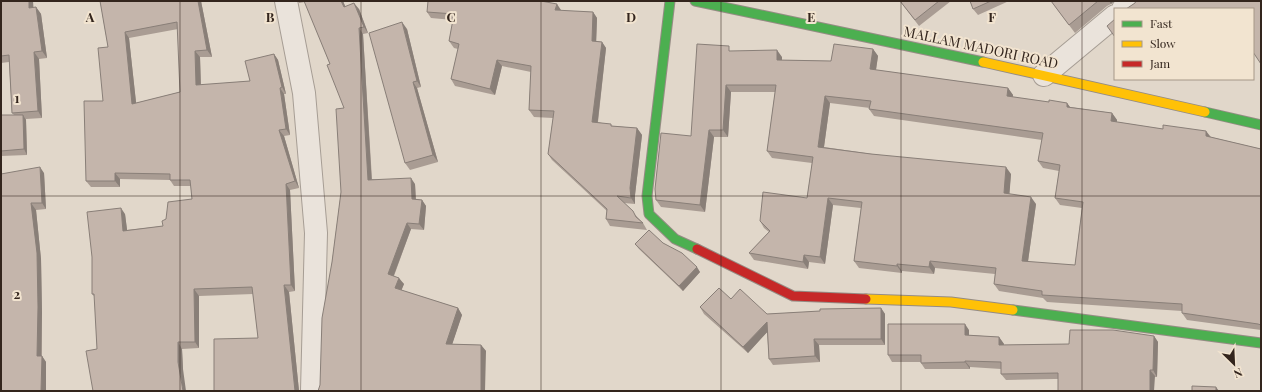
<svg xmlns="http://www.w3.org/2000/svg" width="1262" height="392" viewBox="0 0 1262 392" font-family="'Playfair Display',serif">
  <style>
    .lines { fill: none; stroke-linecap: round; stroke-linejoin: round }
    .street-casing { stroke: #a69d94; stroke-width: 24 }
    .fast-casing { stroke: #958c84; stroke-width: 11 }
    .slow-casing { stroke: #958c84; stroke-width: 11 }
    .jam-casing { stroke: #958c84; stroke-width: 11 }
    .street { stroke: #eae3db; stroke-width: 22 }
    .fast { stroke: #4caf50; stroke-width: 9 }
    .slow { stroke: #ffc107; stroke-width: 9 }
    .jam { stroke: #c62828; stroke-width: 9 }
    .wall { fill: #a99c93; fill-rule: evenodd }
    .shaded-wall { fill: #897f78 }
    .building { fill: #c4b5ab; stroke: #897f78; fill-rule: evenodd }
    .grid { fill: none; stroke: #33251d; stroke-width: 1; stroke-opacity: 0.55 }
    .labels { text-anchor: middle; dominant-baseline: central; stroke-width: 4; stroke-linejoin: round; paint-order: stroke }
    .street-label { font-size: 14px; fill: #33251d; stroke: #f2e4d0 }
    .grid-label { font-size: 13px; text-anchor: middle; font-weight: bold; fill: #33251d; stroke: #f2e4d0; stroke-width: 4; stroke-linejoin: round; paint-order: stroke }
  </style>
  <rect width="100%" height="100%" fill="#e1d7ca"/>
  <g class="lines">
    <!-- street casing -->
    <g class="street-casing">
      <path id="street" d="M 286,1 L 304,93 L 316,233 L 312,391
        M 1123,9 L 1133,1
        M 1044,75 L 1115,16"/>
    </g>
    <!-- fast casing -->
    <g class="fast-casing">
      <path id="fast" d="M 670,1 L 647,196 L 649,214 L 675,239 L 697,249
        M 695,1 L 983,62
        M 1205,112 L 1261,125
        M 1013,310 L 1261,343"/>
    </g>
    <!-- slow casing -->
    <g class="slow-casing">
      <path id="slow" d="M 983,62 L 1205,112
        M 866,299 L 951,302 L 1013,310"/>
    </g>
    <!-- jam casing -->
    <g class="jam-casing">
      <path id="jam" d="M 697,249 L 793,296 L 866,299"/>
    </g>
    <!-- street -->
    <use href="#street" class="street"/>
    <!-- fast -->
    <use href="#fast" class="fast"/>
    <!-- slow -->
    <use href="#slow" class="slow"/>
    <!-- jam -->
    <use href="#jam" class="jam"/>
  </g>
  <!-- wall -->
  <path class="wall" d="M 1,1 L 33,1 L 33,8 L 36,7 L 41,14 L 47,58 L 39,59 L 42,118 L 26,119 L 26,120 L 27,155 L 1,156 L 1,115 L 14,115 L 12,113 L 9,62 L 1,63 Z
    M 100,1 L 201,1 L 212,57 L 200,57 L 201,85 L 250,81 L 274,54 L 278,60 L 286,94 L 284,94 L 290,135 L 284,136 L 299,188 L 290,190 L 295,291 L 289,292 L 299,391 L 214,391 L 258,338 L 253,294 L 199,296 L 199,348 L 182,349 L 183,369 L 97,349 L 95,297 L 92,294 L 125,214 L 127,230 L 163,226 L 166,219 L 192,199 L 191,186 L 174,186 L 170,180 L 120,179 L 120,187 L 91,187 L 86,181 L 103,101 L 108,47 ZM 178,29 L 180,92 L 136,103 L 129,38 Z
    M 298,1 L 343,1 L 345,6 L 359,9 L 368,33 L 363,34 L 372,179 L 415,184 L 416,199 L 422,200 L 426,206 L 424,230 L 411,229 L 394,276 L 404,284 L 401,290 L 458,308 L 462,315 L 452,344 L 481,345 L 486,351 L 320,385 L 332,262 L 341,192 L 344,108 L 330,64 L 305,2 L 299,3 Z
    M 900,1 L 951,1 L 919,26 Z
    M 970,1 L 1009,1 L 978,15 L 973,9 Z
    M 1051,1 L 1114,1 L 1111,4 L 1107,6 L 1075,33 Z
    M 561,11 L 593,12 L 597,18 L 596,41 L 602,42 L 606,48 L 598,122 L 613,126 L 637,128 L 642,135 L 635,195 L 635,204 L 624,203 L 643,223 L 647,230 L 610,226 L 606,219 L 607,211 L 552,160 L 548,154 L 553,118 L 534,117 L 529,110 L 531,72 L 502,66 L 495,95 L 455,86 L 451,79 L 458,49 L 454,48 L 449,41 L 453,20 L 431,18 L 427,12 Z
    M 407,29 L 421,87 L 417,88 L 438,162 L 410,170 L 405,163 Z
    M 873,49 L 878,56 L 876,70 L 1008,88 L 1013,95 L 1013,97 L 1049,102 L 1067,103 L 1070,107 L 1112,113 L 1117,120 L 1117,122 L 1163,129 L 1206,131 L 1211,137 L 1261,149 L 1261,330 L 1187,320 L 1182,313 L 1182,311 L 1047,302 L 1043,298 L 999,291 L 994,284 L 995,274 L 935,268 L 934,274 L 902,271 L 902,273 L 859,268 L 854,261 L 861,208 L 833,205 L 825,264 L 809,262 L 808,269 L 754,260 L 749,253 L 769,232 L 764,228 L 760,221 L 807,198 L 812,163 L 772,158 L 767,151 L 775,92 L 731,92 L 728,137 L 714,137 L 705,212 L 661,207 L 656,200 L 691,136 L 732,51 L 782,57 L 782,60 L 831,61 ZM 830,103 L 870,108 L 869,109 L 874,116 L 1042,140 L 1038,161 L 1043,168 L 1059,171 L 1055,198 L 1060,205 L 1082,208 L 1075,265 L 1028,262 L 1036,204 L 1009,194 L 1011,174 L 824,147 Z
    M 44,173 L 46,209 L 36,210 L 41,259 L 42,313 L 42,356 L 46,362 L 46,391 L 1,391 L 1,174 Z
    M 663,243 L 700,272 L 683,291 L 639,249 L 635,244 Z
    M 731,299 L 767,314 L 881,308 L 885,314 L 885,345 L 819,345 L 820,362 L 773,365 L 769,359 L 767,332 L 748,353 L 704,314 L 700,307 Z
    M 969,330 L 969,335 L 999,337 L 1004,344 L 1003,345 L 1069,344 L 1154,336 L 1158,342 L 1157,377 L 1006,380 L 1001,374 L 1001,369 L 970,367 L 970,369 L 925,369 L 921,363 L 921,362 L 892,362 L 888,355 Z"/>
  <!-- shaded-wall -->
  <path class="shaded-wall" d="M 29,1 L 33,1 L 34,15 L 29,8 Z
    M 198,1 L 201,1 L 212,57 L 207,50 Z
    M 341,1 L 343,1 L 348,13 L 344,7 Z
    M 1109,1 L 1114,1 L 1111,4 Z
    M 354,3 L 359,9 L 368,33 L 364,27 Z
    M 557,4 L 561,10 L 555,10 Z
    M 36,7 L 41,14 L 47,58 L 42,51 Z
    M 593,12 L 597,18 L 596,47 L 592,41 Z
    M 402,22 L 407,29 L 421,87 L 417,81 Z
    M 359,28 L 363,34 L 372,186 L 368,180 Z
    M 125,32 L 129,38 L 137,111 L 132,104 Z
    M 602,42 L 606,48 L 597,128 L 592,122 Z
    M 873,49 L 878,56 L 875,76 L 870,69 Z
    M 777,50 L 782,57 L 782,67 L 777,60 Z
    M 195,51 L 200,57 L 201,91 L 196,85 Z
    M 34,52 L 39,59 L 42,118 L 38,111 Z
    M 274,54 L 278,60 L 286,94 L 282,87 Z
    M 497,60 L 502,66 L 495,95 L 490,89 Z
    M 413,82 L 417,88 L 438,162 L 433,155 Z
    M 726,85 L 731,92 L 728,137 L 723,130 Z
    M 280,88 L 284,94 L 290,135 L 286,129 Z
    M 1008,88 L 1013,95 L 1012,103 L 1007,96 Z
    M 825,96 L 830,103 L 823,154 L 818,147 Z
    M 1067,103 L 1072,110 L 1067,107 Z
    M 1112,113 L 1117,120 L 1116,128 L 1111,121 Z
    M 23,115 L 26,120 L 27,155 L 24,149 Z
    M 637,128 L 642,135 L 635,195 L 635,204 L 631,198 L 630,188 Z
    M 279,130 L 284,136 L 299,188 L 295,181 Z
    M 709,130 L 714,137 L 705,212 L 700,205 Z
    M 1206,131 L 1211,138 L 1206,136 Z
    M 40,167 L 44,173 L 46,209 L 42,203 Z
    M 1006,167 L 1011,174 L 1009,200 L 1004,193 Z
    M 115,173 L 120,179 L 120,187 L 115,181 Z
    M 411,178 L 415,184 L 416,205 L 412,199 Z
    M 286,184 L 290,190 L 295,291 L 291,285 Z
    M 1031,197 L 1036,204 L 1027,268 L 1022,261 Z
    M 828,198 L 833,205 L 825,264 L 820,257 Z
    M 422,200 L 426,206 L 424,230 L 419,224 Z
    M 31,203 L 36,210 L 41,259 L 42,313 L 41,362 L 37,356 Z
    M 121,208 L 125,214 L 128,237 L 123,231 Z
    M 407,223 L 411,229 L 392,280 L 388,274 Z
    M 804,255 L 809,262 L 808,269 L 803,262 Z
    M 930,261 L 935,268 L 934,274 L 929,267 Z
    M 897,264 L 902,271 L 902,273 L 897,266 Z
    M 697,267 L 700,272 L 683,291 L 679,286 Z
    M 399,278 L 404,284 L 400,294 L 395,288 Z
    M 284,285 L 289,292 L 299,391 L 295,391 Z
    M 194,289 L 199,296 L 199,348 L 195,342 Z
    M 458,308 L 462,315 L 450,351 L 446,344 Z
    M 881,308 L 885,314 L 885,345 L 881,339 Z
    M 767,322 L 771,328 L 748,353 L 743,347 Z
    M 965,324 L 969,330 L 969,341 L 965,335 Z
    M 1154,336 L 1158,342 L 1157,377 L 1153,370 Z
    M 999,337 L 1004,344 L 1003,351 L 999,345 Z
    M 814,339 L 819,345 L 820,362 L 815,356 Z
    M 178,342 L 182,349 L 183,369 L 186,391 L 183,391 L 178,362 Z
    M 481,345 L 486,351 L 485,391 L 481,391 Z
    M 42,356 L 46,362 L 46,391 L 41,391 Z
    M 965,361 L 970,367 L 970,369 L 965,362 Z
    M 1150,370 L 1155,376 L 1154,391 L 1150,391 Z
    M 1216,387 L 1219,391 L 1216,391 Z"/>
  <!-- building -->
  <path class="building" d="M 1,1 L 29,1 L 29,8 L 36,7 L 42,51 L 34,52 L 38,111 L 12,113 L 9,55 L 1,56 Z
    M 100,1 L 198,1 L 207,50 L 195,51 L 196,85 L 250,81 L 245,61 L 274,54 L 282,87 L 280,88 L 286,129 L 279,130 L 295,181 L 286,184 L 291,285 L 284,285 L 295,391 L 214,391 L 214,339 L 258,338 L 252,287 L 194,289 L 195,342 L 178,342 L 178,362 L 183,391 L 93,391 L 86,351 L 97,349 L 94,294 L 92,294 L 92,257 L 87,212 L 121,208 L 123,231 L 163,226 L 162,221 L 166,219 L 168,202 L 192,199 L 190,180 L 170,180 L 170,174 L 115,173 L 115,181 L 86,181 L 84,101 L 103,101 L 98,48 L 108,47 ZM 177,22 L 180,92 L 132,104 L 125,32 Z
    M 304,1 L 341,1 L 344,7 L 354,3 L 364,27 L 359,28 L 368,180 L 411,178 L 412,199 L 422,200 L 419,224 L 407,223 L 388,274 L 399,278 L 395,288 L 458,308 L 446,344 L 481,345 L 481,391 L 318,391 L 320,385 L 322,318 L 332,262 L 341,192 L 336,109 L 344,108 L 327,65 L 330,64 Z
    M 428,1 L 541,1 L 557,4 L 555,10 L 593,12 L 592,41 L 602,42 L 592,122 L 611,124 L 611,126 L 637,128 L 630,188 L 631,198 L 617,196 L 633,211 L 636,217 L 643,223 L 606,219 L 607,209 L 548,154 L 554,111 L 529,110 L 531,66 L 497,60 L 490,89 L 451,79 L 459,44 L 449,41 L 454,14 L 427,12 Z
    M 900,1 L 939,1 L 915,20 Z
    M 970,1 L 991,1 L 973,9 Z
    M 1051,1 L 1098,1 L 1069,25 Z
    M 1136,1 L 1261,1 L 1261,64 L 1253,52 L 1253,9 L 1126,9 L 1135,3 Z
    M 1115,19 L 1115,37 L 1107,26 Z
    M 402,22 L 417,81 L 413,82 L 433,155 L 405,163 L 369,33 Z
    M 697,44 L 729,46 L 729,51 L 777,50 L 777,60 L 831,61 L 834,44 L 873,49 L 870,69 L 1008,88 L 1007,96 L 1049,102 L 1049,100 L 1067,103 L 1067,107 L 1112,113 L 1111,121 L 1163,129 L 1163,125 L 1206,131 L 1206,136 L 1261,149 L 1261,325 L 1258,324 L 1182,313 L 1182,304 L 1042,295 L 1042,291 L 994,284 L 996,268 L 930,261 L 929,267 L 897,264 L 897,266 L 854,261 L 862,202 L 828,198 L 820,257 L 804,255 L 803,262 L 749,253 L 770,231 L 760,221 L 763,192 L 807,198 L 813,157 L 767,151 L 776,85 L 726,85 L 723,130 L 709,130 L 700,205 L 656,200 L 655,189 L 661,133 L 691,136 ZM 825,96 L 871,101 L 869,109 L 1043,133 L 1038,161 L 1060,165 L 1055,198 L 1083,202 L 1075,265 L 1022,261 L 1031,197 L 1004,193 L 1006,167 L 871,154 L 818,147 Z
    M 1,115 L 23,115 L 24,149 L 1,151 Z
    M 40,167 L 42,203 L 31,203 L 37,253 L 38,307 L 37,356 L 42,356 L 41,391 L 1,391 L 1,174 Z
    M 649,230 L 663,243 L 682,253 L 697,267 L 679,286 L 635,244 Z
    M 719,288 L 731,299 L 740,289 L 767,314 L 820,311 L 820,309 L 881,308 L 881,339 L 814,339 L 815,356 L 769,359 L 767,322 L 743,347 L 700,307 Z
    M 888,324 L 965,324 L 965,335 L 999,337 L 999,345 L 1069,344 L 1070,330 L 1113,330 L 1154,336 L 1153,370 L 1150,370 L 1150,391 L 1058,391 L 1058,373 L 1001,374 L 1001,362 L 965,361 L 965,362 L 921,363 L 921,355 L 888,355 Z
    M 1192,386 L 1216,387 L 1216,391 L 1192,391 Z"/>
  <!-- grid -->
  <path class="grid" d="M 180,1 L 180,391M 361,1 L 361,391M 541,1 L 541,391M 721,1 L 721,391M 901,1 L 901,391M 1082,1 L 1082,391M 1,196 L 1261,196"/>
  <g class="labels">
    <!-- street labels -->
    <g class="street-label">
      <text transform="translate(981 47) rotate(12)">MALLAM MADORI ROAD</text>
    </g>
  </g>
  <g class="grid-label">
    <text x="90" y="22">A</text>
    <text x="270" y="22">B</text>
    <text x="451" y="22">C</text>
    <text x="631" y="22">D</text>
    <text x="811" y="22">E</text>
    <text x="992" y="22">F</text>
    <text x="17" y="103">1</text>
    <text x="17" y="299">2</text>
  </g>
  <!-- border -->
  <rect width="1262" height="392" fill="none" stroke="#33251d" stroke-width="4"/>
  <!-- legend -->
  <rect x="1114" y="8" width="140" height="72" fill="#f2e4d0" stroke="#a69888"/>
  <rect x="1122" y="21" width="20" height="6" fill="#4caf50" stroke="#a69888"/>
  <text x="1150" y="28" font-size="12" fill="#33251d">Fast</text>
  <rect x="1122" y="41" width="20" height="6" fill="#ffc107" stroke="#a69888"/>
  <text x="1150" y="48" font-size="12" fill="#33251d">Slow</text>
  <rect x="1122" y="61" width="20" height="6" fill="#c62828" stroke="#a69888"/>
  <text x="1150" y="68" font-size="12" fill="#33251d">Jam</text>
  <!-- north arrow -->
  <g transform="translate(1234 364) rotate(156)" stroke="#f2e4d0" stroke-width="3" paint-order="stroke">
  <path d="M0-3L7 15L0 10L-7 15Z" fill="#33251d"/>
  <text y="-6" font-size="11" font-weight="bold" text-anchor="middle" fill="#33251d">N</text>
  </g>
</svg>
